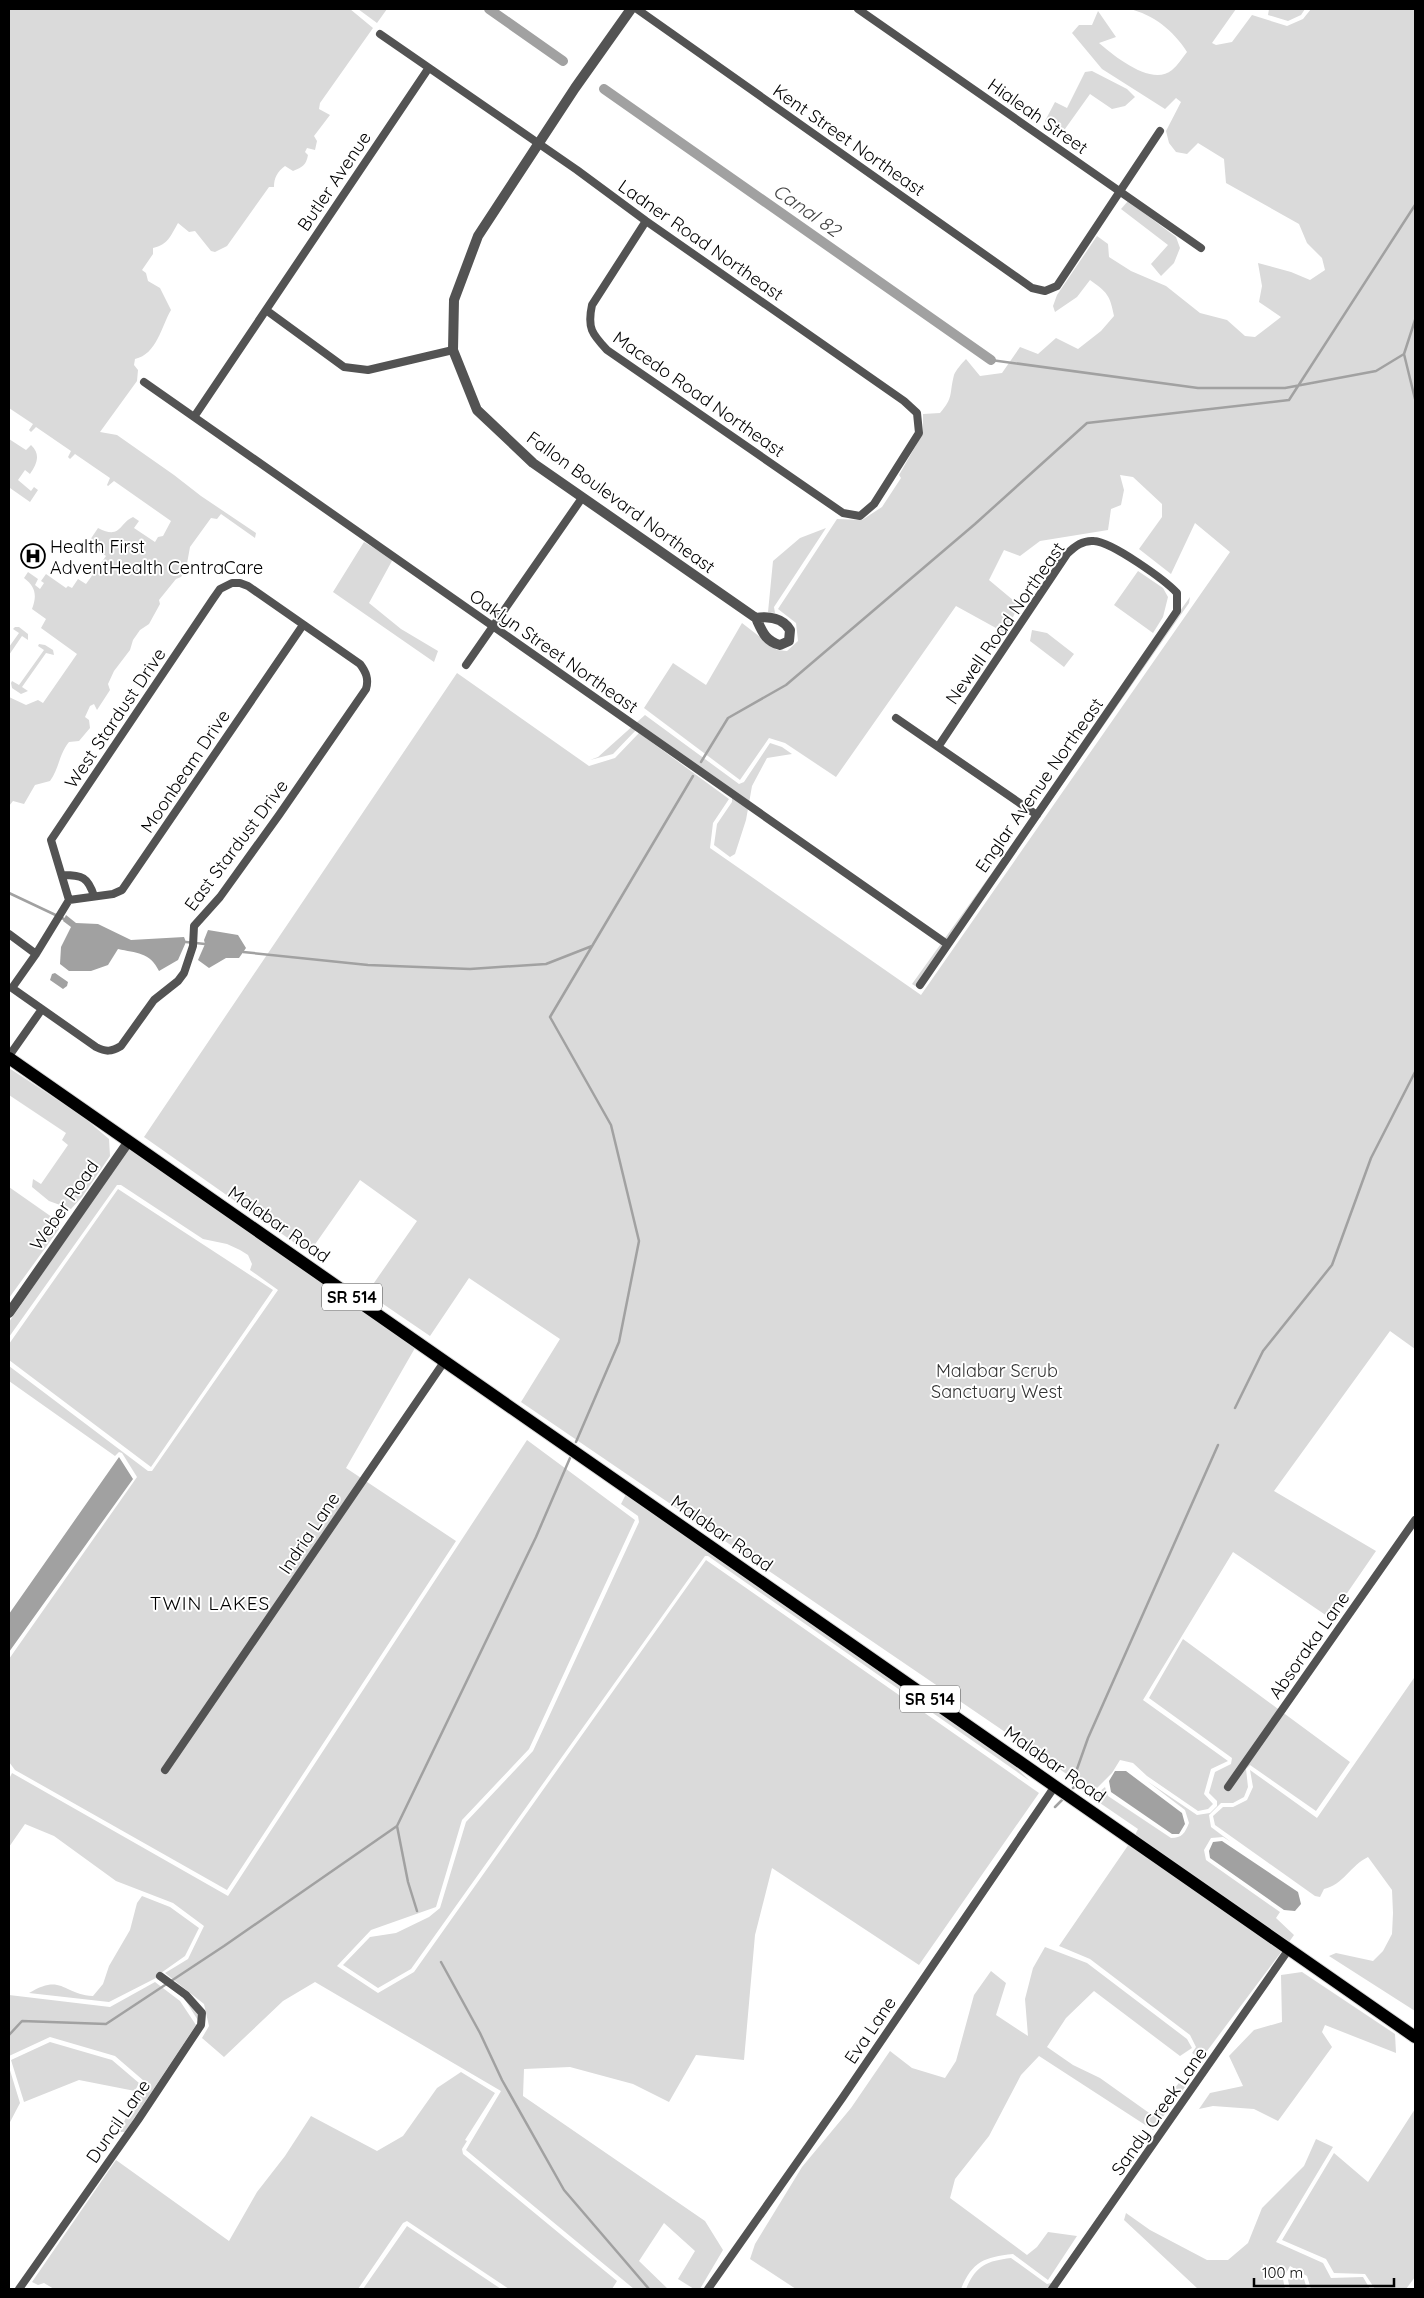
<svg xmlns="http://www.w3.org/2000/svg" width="1424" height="2298" viewBox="0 0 1424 2298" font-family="Quicksand,sans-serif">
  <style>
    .green { fill: #dadada }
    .water { fill: #a1a1a1 }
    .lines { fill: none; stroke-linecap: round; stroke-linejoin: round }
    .stream { stroke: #a1a1a1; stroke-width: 2.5 }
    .canal { stroke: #a1a1a1; stroke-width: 10 }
    .primary-casing { stroke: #dbdbdb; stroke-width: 14 }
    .minor { stroke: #535353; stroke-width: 8 }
    .tertiary { stroke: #535353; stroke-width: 10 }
    .primary { stroke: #000; stroke-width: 12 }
    .labels { text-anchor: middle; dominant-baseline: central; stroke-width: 4; stroke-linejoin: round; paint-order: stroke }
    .shield { fill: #fff; stroke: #4c4c4c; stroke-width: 1 }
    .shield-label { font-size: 16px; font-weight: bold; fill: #000 }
    .street-label { font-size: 18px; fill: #000; stroke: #fff }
    .poi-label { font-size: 18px; fill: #000; stroke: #fff; text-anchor: start }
    .park-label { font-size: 18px; fill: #313131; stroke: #fff }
    .water-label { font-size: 19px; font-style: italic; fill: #424242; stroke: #fff }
    .neighbourhood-label { font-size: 19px; letter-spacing: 1px; fill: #000; stroke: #fff }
  </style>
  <rect width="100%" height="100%" fill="#fff"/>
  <!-- green -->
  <path class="green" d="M 9,9 L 350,9 L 373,28 L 320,103 L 319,109 L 330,115 L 314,136 L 317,141 L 315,150 L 307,148 L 305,152 L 308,155 C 306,165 303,167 293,171 L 285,166 C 277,172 274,178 274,187 L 269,187 L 227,246 L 215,252 L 211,251 L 195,231 L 189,232 L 178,223 C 171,235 168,245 153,248 L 153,254 L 142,270 L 146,273 L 148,281 L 160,288 L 171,310 C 161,327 157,354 135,359 L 134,365 L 138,370 L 137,381 L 100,432 L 117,435 L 174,475 L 201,496 L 256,533 L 255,538 L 221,514 L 217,519 L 211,518 L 190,547 L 186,569 L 181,577 L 176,579 L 159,600 L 160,604 L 149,624 L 140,630 L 133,640 L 130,650 L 114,671 L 108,684 L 110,690 L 97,710 L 94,704 L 90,706 L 85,717 L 89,720 L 90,728 L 79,741 L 69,742 C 59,754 59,769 50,781 L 35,785 L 24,804 L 13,801 L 9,806 L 9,697 L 26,705 L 38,700 L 43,703 L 77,654 L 41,628 L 46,619 L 32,609 C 37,596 36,587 24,578 L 28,572 L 38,579 L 35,585 L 40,589 L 44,583 L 41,581 L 46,574 L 66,588 L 68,586 L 72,588 L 78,579 L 86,584 L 106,556 L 88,543 L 98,528 C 121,540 119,523 133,517 L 139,521 L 134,528 L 155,542 L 158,537 L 163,536 L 171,521 L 114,481 L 108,486 L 107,485 L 110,478 L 75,454 L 70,459 L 68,457 L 71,451 L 36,427 L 31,432 L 29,430 L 33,424 L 9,408 Z
    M 358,9 L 387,9 L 377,23 Z
    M 1129,9 L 1236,9 L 1212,43 L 1216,45 L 1232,42 L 1252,15 L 1287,26 L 1303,19 L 1311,9 L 1415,9 L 1415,1349 L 1390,1331 L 1274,1491 L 1376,1551 L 1330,1618 L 1233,1552 L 1143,1700 L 1228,1761 L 1211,1769 L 1204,1794 L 1213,1804 L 1208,1809 L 1198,1811 L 1147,1776 L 1133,1763 L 1120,1760 L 1112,1773 L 1093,1792 L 521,1402 L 560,1339 L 469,1278 L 430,1336 L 367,1293 L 417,1221 L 360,1180 L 309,1253 L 144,1137 L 457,673 L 589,766 L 615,758 L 639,733 L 729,799 L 713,823 L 710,848 L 921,995 L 1230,552 L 1195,523 L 1171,574 L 1139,549 L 1162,517 L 1162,504 L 1133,477 L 1120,475 L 1124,490 L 1121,505 L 1111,509 L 1108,530 L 1040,541 L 1020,556 L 1004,550 L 989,580 L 1019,605 L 1005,633 L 956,606 L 836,777 L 785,743 L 769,738 L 740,780 L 644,708 L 673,663 L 706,685 L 742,623 L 777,650 L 787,651 L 798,641 L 796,623 L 778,609 L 837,519 L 862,520 L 882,507 L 901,478 L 899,475 L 923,433 L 923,414 L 940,413 C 954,397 949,394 954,375 C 956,370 962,363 966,359 L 980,376 L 1002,373 L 1020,347 L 1038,354 L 1056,338 L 1078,349 L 1101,331 L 1114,316 C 1110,295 1107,292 1090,280 L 1077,297 L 1055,312 L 1053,306 L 1057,295 L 1097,236 L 1108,244 L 1109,257 L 1131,271 L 1166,286 L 1200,313 L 1227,320 L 1245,336 L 1255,337 L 1281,317 L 1259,302 L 1262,286 L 1258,263 L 1291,272 L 1310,280 L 1325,270 L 1322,258 L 1307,243 L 1299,224 L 1226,183 L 1224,159 L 1198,143 L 1187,154 L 1176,152 L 1169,143 L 1166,131 L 1181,102 L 1176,98 L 1165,109 L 1102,69 L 1072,33 L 1079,25 L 1092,25 L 1098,11 L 1116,37 L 1099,43 C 1114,56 1152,87 1172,70 C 1178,65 1182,58 1187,52 C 1174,31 1153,14 1129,9 Z
    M 1269,9 L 1305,9 L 1301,15 L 1288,21 L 1268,15 Z
    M 1092,71 L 1127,89 L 1135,97 L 1125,106 L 1112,109 L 1090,94 L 1060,136 L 1049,127 L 1045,121 L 1055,102 L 1067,108 L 1085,72 Z
    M 1128,201 L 1176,237 L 1180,248 L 1174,263 L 1161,276 L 1151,264 L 1168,245 L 1121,209 Z
    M 9,439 L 26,450 L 31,445 C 41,454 37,464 30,474 L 25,470 L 18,480 L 31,491 L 34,487 L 38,490 L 30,502 L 10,488 L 9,490 Z
    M 826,528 L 774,607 L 775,613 L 768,612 L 773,561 L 800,538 Z
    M 364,542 L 393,559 L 369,603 L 401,629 L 438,651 L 434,662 L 333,592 Z
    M 1138,571 L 1163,588 L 1168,597 L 1163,617 L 1153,633 L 1114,605 Z
    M 1190,597 L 1189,603 L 920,989 L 912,984 Z
    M 15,627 L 19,627 L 28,634 L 28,640 L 22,636 L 9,655 L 9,647 L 19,633 L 13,629 Z
    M 1032,630 L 1047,633 L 1074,654 L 1064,667 L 1030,641 Z
    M 39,644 L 45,645 L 53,650 L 54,655 L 46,653 L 22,687 L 28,691 L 21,694 L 12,688 L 11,683 L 12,681 L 19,685 L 44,650 L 38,646 Z
    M 645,715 L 739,784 L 744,782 L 770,743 L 782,747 L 792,754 L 767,758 L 752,786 L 746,820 L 735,854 L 730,857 L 714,845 L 717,824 L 732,802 L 732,797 L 636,730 L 613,754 L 590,760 L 598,757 Z
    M 9,1068 L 82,1116 L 109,1139 L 110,1156 L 82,1197 L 71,1209 L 49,1201 L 32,1187 L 33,1179 L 41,1184 L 68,1145 L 62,1140 L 66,1133 L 9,1095 Z
    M 129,1148 L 415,1348 L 346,1468 L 456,1541 L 227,1890 L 15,1770 L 9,1762 L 9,1659 L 137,1477 L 122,1453 L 119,1452 L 115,1456 L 9,1381 L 9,1366 L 148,1471 L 152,1471 L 278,1290 L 250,1270 L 252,1264 L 248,1255 L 240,1250 L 227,1244 L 203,1239 L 121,1185 L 117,1185 L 9,1337 L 9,1322 Z
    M 9,1187 L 59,1222 L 59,1229 L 9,1298 Z
    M 118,1189 L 273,1290 L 151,1467 L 9,1360 L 9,1344 Z
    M 527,1440 L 635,1520 L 529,1749 L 462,1820 L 436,1907 L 371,1930 L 337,1966 L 378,1993 L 414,1972 L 706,1560 L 1039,1793 L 919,1965 L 772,1868 L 755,1935 L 744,2060 L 696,2055 L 669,2102 L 633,2084 L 570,2067 L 524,2069 L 523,2096 L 705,2221 L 723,2250 L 700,2289 L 694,2289 L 678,2279 L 695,2251 L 664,2223 L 639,2261 L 668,2289 L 634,2289 L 466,2150 L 501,2091 L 315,1982 L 283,2001 L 224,2057 L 202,2038 L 209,2026 L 204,2004 L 165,1973 L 188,1959 L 204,1926 L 173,1903 L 116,1881 L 54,1836 L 25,1824 L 9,1847 L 9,1779 L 12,1773 L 228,1896 Z
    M 626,1494 L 1006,1758 L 1030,1781 L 708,1556 L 705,1556 L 411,1969 L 378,1988 L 343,1965 L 370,1937 L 396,1933 L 429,1917 L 440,1908 L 466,1822 L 533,1751 L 639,1522 L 638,1516 L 621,1504 Z
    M 1183,1639 L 1350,1762 L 1316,1811 L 1250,1765 L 1246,1769 L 1248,1787 L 1244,1797 L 1233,1803 L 1221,1803 L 1209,1815 L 1211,1827 L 1231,1842 L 1223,1837 L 1211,1838 L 1204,1850 L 1206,1860 L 1280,1912 L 1276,1918 L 1294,1935 L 1289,1942 L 1135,1835 L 1138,1829 L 1078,1788 L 1093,1797 L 1105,1787 L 1108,1796 L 1171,1838 C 1182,1838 1185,1833 1189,1823 L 1185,1810 L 1147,1781 L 1197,1815 L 1210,1813 L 1217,1806 L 1217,1801 L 1209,1793 L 1215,1772 L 1231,1764 L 1232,1758 L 1149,1698 Z
    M 1414,1678 L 1415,1679 L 1415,2011 L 1329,1956 L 1336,1953 L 1373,1961 L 1383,1951 L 1392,1934 L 1393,1913 L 1392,1890 L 1368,1857 C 1351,1865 1343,1885 1324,1889 L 1320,1897 L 1315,1896 L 1215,1825 L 1213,1816 L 1223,1807 L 1233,1807 L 1247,1800 L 1253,1787 L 1250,1770 L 1317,1818 Z
    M 1129,1844 L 1282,1951 L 1201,2059 L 1192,2053 L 1196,2047 L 1190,2035 L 1090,1959 L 1059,1946 Z
    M 142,1896 L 170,1907 L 199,1928 L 185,1956 L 161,1973 C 175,1985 211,2007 203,2028 C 198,2039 189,2047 181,2055 L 199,2022 L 184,1998 L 156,1978 L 109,2002 L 29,1993 C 62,1973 62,1994 93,1996 L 103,1984 L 109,1966 L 130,1930 L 137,1903 Z
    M 1045,1947 L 1087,1963 L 1187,2039 L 1192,2048 L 1180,2056 L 1094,1991 L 1066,2018 L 1047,2047 L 1073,2065 L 1100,2078 L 1152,2115 L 1179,2083 L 1185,2087 L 1153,2130 L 1039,2056 L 1021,2075 L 989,2136 L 955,2179 L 950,2198 L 1027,2255 L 1037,2247 L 1048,2232 L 1077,2236 L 1048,2280 L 1013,2254 C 984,2257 972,2262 961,2289 L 796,2289 L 750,2259 L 755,2244 L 802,2167 L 851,2108 L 890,2051 L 912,2068 L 945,2078 L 956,2061 L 974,1995 L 991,1971 L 1006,1983 L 996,2015 L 1028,2036 L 1025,1999 L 1033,1968 Z
    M 1302,1972 L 1395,2034 L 1396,2053 L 1325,2025 L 1322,2032 L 1332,2047 L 1278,2121 L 1254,2109 L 1213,2106 L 1199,2109 L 1210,2093 L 1243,2086 L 1229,2056 L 1254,2030 L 1282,2022 L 1281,1975 Z
    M 155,1982 L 180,2001 L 196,2025 L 125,2132 L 119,2132 L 144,2081 L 115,2056 L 50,2037 L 9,2056 L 9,1995 L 110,2007 Z
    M 50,2042 L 112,2060 L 139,2083 L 135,2091 L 79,2080 L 24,2102 L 11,2060 Z
    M 9,2067 L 20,2103 L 9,2124 Z
    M 461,2072 L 495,2093 L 465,2140 L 467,2141 L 462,2149 L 463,2154 L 617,2281 L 612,2289 L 509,2289 L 407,2221 L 403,2223 L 358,2289 L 54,2289 L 44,2283 L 38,2285 L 32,2282 L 116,2160 L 229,2241 L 257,2192 L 285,2156 L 311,2116 L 377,2151 L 403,2136 L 437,2088 Z
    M 1415,2109 L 1415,2277 L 1406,2289 L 1375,2289 L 1365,2274 L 1334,2273 L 1326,2259 L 1282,2240 L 1334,2153 L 1368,2182 Z
    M 1316,2139 L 1333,2147 L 1276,2242 L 1323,2263 L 1331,2278 L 1363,2277 L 1370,2289 L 1311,2289 L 1307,2276 L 1290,2266 L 1283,2279 L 1285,2289 L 1198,2289 L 1124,2220 L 1126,2213 L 1150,2230 L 1207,2260 L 1228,2260 L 1248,2243 L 1262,2208 L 1304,2166 Z
    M 407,2226 L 501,2289 L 363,2289 Z
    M 1011,2258 L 1047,2284 L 1051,2283 L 1056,2276 L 1059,2279 L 1052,2289 L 966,2289 C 976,2265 987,2261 1011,2258 Z
    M 1292,2272 L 1304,2279 L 1307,2289 L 1290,2289 L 1288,2280 Z"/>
  <!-- water -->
  <path class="water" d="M 66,915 L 76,923 L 98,924 L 131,940 L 184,937 L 186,942 L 178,960 L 159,971 C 150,952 136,953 118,949 L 108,965 L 91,971 L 69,971 L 60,964 L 61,947 L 71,927 L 63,921 Z
    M 208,930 L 238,935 L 246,948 L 239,958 L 226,958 L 209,968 L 198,960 L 205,944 L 204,940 Z
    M 55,973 L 68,982 L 67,986 L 63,989 L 50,980 L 52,974 Z
    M 119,1457 L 133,1479 L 9,1652 L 9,1614 Z
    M 1115,1771 L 1126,1771 L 1182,1813 L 1185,1824 L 1179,1834 L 1172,1834 L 1111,1792 L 1109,1781 Z
    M 1222,1841 L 1298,1892 L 1301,1904 L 1295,1911 L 1284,1910 L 1210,1858 L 1209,1851 L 1213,1842 Z"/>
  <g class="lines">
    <!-- stream -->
    <path class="stream" d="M 1415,320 L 1404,354 L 1415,399
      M 991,360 L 1198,388 L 1285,388 L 1376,371 L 1404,354
      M 701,762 L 728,718 L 786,685 L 975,524 L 1087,423 L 1289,400 L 1415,205
      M 9,893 L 64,919
      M 186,942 L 205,944
      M 243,952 L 368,965 L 470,969 L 546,964 L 592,946
      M 1235,1408 L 1263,1351 L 1332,1265 L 1371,1158 L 1415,1072
      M 576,1442 L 619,1342 L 639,1241 L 611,1125 L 550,1017 L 693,776
      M 1073,1788 L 1077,1784 L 1077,1769 L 1088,1738 L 1218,1445
      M 1055,1807 L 1062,1800
      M 397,1826 L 408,1882 L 417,1911
      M 441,1962 L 480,2033 L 502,2080 L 564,2190 L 649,2289
      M 9,2035 L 22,2021 L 106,2024 L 224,1946 L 397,1826 L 536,1537 L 570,1458"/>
    <!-- canal -->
    <path class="canal" d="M 489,9 L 563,61
      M 604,89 L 991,360"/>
    <!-- primary casing -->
    <g class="primary-casing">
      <path id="primary" d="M 9,1058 L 1415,2037"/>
    </g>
    <!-- minor -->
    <path class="minor" d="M 637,9 L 1032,288 L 1045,291 L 1057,286 L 1160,131
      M 858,9 L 1201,248
      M 380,34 L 577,170 L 646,221 L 904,401 L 917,413 L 919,433 L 874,504 L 860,516 L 843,513 L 607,350 C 592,334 587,328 592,305 L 646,221
      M 266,310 L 344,367 L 368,370 L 453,350
      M 144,382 L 947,944
      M 194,417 L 428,69
      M 232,583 L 240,583 L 248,586 L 360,664 C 366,672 369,679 366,689 L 279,815 L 220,897 L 194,926 L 193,946 L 184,973 L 178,981 L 154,1000 L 121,1046 C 111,1052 106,1052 96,1047 L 12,988 L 36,954 L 69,900 L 51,840 L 213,599 L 220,589 Z
      M 466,665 L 582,498
      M 896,718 L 1037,815
      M 63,875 C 82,875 88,877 94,896
      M 69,900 L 113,894 L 122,890 L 303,625
      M 9,934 L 36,954
      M 920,985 L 1177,611 L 1177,593 C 1165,580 1112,542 1094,541 C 1083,540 1075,546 1067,554 L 938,747
      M 9,1056 L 42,1009
      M 165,1770 L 444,1362
      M 1228,1787 L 1415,1520
      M 19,2289 L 138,2120 L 201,2025 L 202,2013 L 186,1995 L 160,1976
      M 708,2289 L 843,2097 L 1055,1786
      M 1052,2289 L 1289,1949"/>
    <!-- tertiary -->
    <path class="tertiary" d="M 631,9 L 575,88 L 478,236 L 454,300 L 453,350 L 477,410 L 533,463 L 756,618 C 762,631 765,641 780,645 L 789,641 L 790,630 C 783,618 769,616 756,618
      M 9,1313 L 129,1141"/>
    <!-- primary -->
    <use href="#primary" class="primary"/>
  </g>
  <!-- icons -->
  <defs>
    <g id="hospital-ring" transform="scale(1.25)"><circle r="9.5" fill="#fff" stroke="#000" stroke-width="1.5"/><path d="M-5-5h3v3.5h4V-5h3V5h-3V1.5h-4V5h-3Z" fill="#000"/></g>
  </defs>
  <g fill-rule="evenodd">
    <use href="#hospital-ring" x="33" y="556"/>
  </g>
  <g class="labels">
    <!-- shield labels -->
    <g class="shield">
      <rect x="322" y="1283.5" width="60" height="27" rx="4"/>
      <rect x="900" y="1685.5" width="60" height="27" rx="4"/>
    </g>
    <g class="shield-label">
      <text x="352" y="1297">SR 514</text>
      <text x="930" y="1699">SR 514</text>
    </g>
    <!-- street labels -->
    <g class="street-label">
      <text transform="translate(1038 116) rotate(35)">Hialeah Street</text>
      <text transform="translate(849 140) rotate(35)">Kent Street Northeast</text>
      <text transform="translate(334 181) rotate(-56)">Butler Avenue</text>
      <text transform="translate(701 240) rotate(35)">Ladner Road Northeast</text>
      <text transform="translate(699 394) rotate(35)">Macedo Road Northeast</text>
      <text transform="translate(621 502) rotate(36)">Fallon Boulevard Northeast</text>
      <text transform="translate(1005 623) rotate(-55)">Newell Road Northeast</text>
      <text transform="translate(554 651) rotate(35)">Oaklyn Street Northeast</text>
      <text transform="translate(115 718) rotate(-56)">West Stardust Drive</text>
      <text transform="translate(185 771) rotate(-56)">Moonbeam Drive</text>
      <text transform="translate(1039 785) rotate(-55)">Englar Avenue Northeast</text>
      <text transform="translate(236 845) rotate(-53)">East Stardust Drive</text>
      <text transform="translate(64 1205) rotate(-55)">Weber Road</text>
      <text transform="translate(279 1224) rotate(35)">Malabar Road</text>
      <text transform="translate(309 1533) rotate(-56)">Indria Lane</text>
      <text transform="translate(722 1533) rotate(35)">Malabar Road</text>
      <text transform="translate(1309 1645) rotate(-55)">Absoraka Lane</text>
      <text transform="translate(1055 1764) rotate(35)">Malabar Road</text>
      <text transform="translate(870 2030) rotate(-56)">Eva Lane</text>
      <text transform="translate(1159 2111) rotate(-55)">Sandy Creek Lane</text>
      <text transform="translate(118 2121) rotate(-55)">Duncil Lane</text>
    </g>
    <!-- poi labels -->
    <g class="poi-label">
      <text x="50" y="546">Health First<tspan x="50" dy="21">AdventHealth CentraCare</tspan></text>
    </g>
    <!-- park labels -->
    <g class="park-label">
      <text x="997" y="1370">Malabar Scrub<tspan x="997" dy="21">Sanctuary West</tspan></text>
    </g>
    <!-- water labels -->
    <g class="water-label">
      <text transform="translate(807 210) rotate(35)">Canal 82</text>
    </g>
    <!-- neighbourhood labels -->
    <g class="neighbourhood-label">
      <text x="210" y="1603">TWIN LAKES</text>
    </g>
  </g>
  <!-- border -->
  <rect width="1424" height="2298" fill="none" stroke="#000000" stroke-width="20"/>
  <!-- scale -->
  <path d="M1254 2278v8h140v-8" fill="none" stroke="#000000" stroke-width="2.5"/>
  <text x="1262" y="2278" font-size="15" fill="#000000" stroke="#ffffff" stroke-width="4" paint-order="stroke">100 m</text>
</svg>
